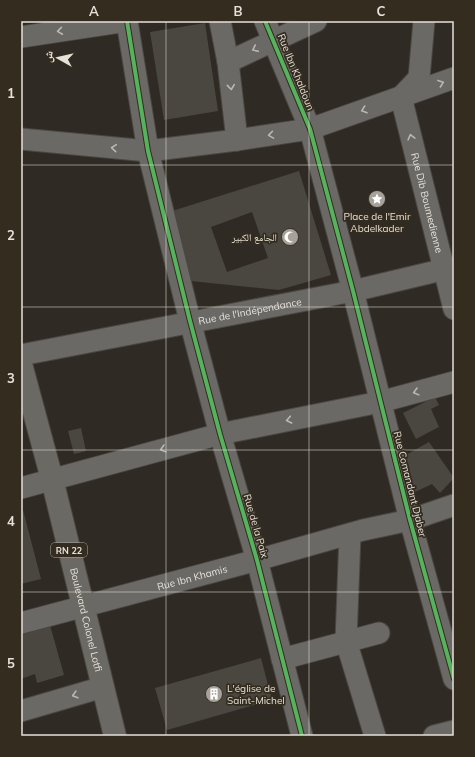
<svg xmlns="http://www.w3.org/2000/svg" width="475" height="757" viewBox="0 0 475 757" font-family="Mulish,'Noto Naskh Arabic',sans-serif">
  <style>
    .building { fill: #4a4640; fill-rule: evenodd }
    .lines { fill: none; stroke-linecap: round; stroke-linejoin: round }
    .minor-casing { stroke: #4b4742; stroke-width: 23 }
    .major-casing { stroke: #4b4742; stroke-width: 24 }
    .minor { stroke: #6a6966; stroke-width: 21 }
    .major { stroke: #6b6964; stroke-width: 22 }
    .cycleway-casing { stroke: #342c1f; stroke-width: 6 }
    .cycleway { stroke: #56b35d; stroke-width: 4 }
    .oneway { stroke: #bbb7b1 }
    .grid { fill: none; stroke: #e6e1d9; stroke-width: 1; stroke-opacity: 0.55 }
    .labels { text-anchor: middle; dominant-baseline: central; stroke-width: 3.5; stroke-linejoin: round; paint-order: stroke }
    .shield { fill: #342c1f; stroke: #b1aba1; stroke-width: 1 }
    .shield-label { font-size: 9px; font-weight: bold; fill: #e6e1d9 }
    .street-label { font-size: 10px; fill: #e6e1d9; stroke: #342c1f }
    .poi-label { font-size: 10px; fill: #e6e1d9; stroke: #342c1f }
    .neatline { fill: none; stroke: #e6e1d9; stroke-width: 1.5 }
    .grid-label { font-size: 13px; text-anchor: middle; font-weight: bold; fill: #e6e1d9 }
  </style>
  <rect width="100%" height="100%" fill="#2f2b24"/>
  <!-- building -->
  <path class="building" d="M 205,23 L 218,111 L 164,120 L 150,32 Z
    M 299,171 L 331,275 L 279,290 L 191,281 L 169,212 ZM 252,212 L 268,258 L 227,272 L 211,227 Z
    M 435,397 L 439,405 L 431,409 L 439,427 L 416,439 L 403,413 Z
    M 81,428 L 86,451 L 74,454 L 68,431 Z
    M 429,442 L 454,478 L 440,493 L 432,484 L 413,493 L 404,456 Z
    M 21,510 L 23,510 L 41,579 L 21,584 Z
    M 50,625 L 64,675 L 37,683 L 35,674 L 21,679 L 21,633 Z
    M 261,658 L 272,700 L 167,730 L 155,688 Z"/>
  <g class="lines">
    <!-- minor casing -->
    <g class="minor-casing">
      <g id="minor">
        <path d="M 127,21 L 148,151 L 190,321 L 220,434 L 257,560 L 302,736"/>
        <path d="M 220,21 L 228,62 L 237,140"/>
        <path d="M 265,21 L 310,129 L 353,291 L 410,520 L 454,679"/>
        <path d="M 21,37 L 127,21"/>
        <path d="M 228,62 L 316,21"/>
        <path id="s1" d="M 401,97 L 454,309"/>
        <path d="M 401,97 L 419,78 L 424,21"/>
        <path d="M 21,139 L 148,151 L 237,140 L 310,129 L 454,78"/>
        <path id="s2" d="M 21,355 L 353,291 L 454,267"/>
        <path d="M 21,488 L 220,434 L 380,402 L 454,382"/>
        <path d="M 350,534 L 346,641 L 375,736"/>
        <path id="s3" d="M 21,623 L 257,560 L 363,530 L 410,520 L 454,505"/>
        <path d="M 282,659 L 379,633"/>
        <path d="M 21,711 L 103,687"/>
        <path d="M 434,736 L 454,731"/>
      </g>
    </g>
    <!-- major casing -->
    <g class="major-casing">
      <g id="major">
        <path id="s4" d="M 21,364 L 52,479 L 115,736"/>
      </g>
    </g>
    <!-- minor -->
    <use href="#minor" class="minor"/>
    <!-- major -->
    <use href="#major" class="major"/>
    <!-- cycleway casing -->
    <g class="cycleway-casing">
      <path id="cycleway" d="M 127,21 L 148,151 L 190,321 L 220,434 L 257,560 L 302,736
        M 265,21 L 310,129 L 353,291 L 410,520 L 454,679"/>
    </g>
    <!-- cycleway -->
    <use href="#cycleway" class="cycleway"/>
  </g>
  <!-- one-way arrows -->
  <defs><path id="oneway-chevron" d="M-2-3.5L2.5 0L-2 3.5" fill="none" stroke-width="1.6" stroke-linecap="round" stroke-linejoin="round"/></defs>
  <g class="oneway">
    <use href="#oneway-chevron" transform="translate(60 31) rotate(172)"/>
    <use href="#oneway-chevron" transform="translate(255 49) rotate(155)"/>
    <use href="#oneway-chevron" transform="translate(441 83) rotate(-20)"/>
    <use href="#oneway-chevron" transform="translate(231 87) rotate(84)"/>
    <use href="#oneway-chevron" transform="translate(364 110) rotate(161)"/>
    <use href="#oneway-chevron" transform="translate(271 135) rotate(171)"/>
    <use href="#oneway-chevron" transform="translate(411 137) rotate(-104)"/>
    <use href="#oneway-chevron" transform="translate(114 148) rotate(-175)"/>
    <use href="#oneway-chevron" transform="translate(416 392) rotate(165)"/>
    <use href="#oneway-chevron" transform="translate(289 420) rotate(169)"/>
    <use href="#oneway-chevron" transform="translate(163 449) rotate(165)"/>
    <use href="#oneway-chevron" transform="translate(75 695) rotate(164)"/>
  </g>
  <!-- grid -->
  <path class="grid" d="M 166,21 L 166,736M 309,21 L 309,736M 21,165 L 454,165M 21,307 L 454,307M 21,450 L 454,450M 21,592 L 454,592"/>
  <!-- icons -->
  <defs>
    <g id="sight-disc" transform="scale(0.9)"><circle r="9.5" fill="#a6a19a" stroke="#342c1f"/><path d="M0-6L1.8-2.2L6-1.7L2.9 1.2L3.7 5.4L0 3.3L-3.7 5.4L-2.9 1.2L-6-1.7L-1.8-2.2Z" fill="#fff"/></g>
    <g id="mosque-disc" transform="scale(0.9)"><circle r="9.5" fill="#a6a19a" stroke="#342c1f"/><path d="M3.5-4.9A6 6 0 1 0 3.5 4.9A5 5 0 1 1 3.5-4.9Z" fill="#fff"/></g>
    <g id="building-disc" transform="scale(0.9)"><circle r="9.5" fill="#a6a19a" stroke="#342c1f"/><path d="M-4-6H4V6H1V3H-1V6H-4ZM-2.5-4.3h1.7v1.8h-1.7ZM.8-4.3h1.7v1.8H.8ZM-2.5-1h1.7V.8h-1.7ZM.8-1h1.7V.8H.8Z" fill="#fff"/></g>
  </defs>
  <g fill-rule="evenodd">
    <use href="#sight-disc" x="377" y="199"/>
    <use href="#mosque-disc" x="290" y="237"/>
    <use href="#building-disc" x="214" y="694"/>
  </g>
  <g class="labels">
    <!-- shield labels -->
    <rect class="shield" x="51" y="543" width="36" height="14" rx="3"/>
    <g class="shield-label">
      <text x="69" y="550">RN 22</text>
    </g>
    <!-- street labels -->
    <g class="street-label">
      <text transform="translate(296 72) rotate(68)">Rue Ibn Khaldoun</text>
      <text stroke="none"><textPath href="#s1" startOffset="109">Rue Dib Boumedienne</textPath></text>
      <text stroke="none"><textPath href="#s2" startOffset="233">Rue de l'Indépendance</textPath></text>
      <text transform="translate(410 484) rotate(76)">Rue Comandant Djaber</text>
      <text transform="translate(256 526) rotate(74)">Rue de la Paix</text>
      <text stroke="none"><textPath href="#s3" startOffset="177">Rue Ibn Khamis</textPath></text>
      <text stroke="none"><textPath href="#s4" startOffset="264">Boulevard Colonel Lotfi</textPath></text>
    </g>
    <!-- poi labels -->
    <g class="poi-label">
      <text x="377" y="216">Place de l'Emir<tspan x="377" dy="12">Abdelkader</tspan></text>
      <text x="277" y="237" text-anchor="end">الجامع الكبير</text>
      <text x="227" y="688" text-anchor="start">L'église de<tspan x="227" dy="12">Saint-Michel</tspan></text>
    </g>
  </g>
  <!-- border -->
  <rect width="475" height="757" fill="none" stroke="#342c1f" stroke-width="44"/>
  <!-- north arrow -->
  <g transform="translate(58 58) rotate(278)" stroke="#342c1f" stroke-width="3" paint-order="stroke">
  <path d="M0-3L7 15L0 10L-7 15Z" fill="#e6e1d9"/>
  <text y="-6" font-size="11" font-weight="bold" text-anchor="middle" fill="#e6e1d9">ش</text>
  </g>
  <rect x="22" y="22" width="431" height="713" class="neatline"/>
  <g class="grid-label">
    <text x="94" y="16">A</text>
    <text x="238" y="16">B</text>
    <text x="381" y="16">C</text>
    <text x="11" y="98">1</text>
    <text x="11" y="240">2</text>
    <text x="11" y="383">3</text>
    <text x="11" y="526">4</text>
    <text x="11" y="668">5</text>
  </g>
</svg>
